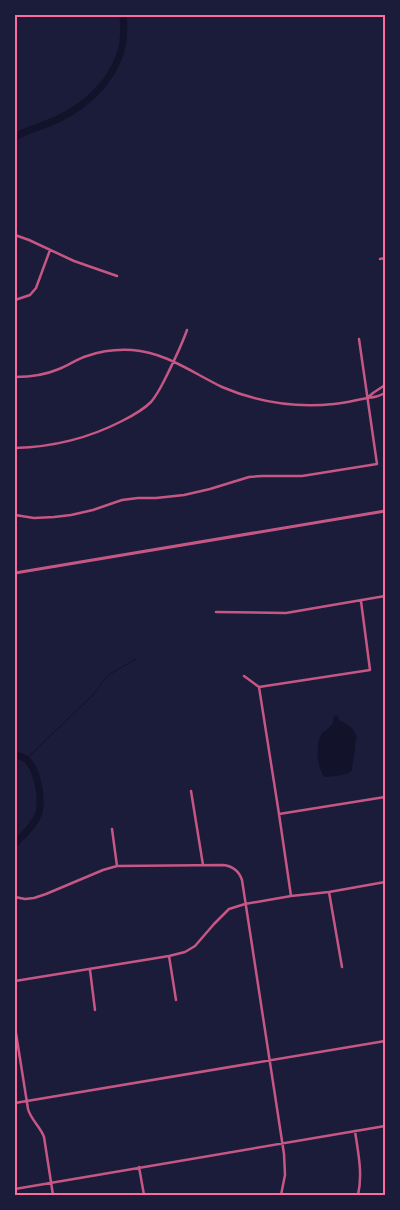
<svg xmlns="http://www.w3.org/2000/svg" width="400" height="1210" viewBox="0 0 400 1210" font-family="'Asap Condensed',sans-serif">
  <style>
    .water { fill: #12122b }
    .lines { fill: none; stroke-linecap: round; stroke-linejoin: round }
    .stream { stroke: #12122b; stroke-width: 1 }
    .river { stroke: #12122b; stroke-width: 7 }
    .minor { stroke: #c65784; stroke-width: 2.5 }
    .tertiary { stroke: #c65784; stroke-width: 3 }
    .neatline { fill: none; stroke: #ff6b9d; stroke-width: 2 }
  </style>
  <rect width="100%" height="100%" fill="#1b1b3a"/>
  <!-- water -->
  <path class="water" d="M 336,715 L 338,716 L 339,720 C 349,724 360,732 355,744 C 356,749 352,763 352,770 C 346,776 334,776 325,777 C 317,769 315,746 321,735 C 323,731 330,728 332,724 C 334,722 333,719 334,716 Z"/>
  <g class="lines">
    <!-- stream -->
    <path class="stream" d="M 26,759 L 93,695 L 108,675 L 136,659"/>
    <!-- river -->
    <path class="river" d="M 15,137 C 28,129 44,126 58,119 C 88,105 117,77 123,42 C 124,33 124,24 123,15
      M 15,754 C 18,756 23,757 26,759 C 38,769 45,806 36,819 C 31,828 23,836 15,843"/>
    <!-- minor -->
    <path class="minor" d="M 15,235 L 29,240 L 74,261 L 117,276
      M 380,259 L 385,258
      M 15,300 L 30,295 L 36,288 L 50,250
      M 15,377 C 30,377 45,375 59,369 C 69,365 77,359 87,356 C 101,351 116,349 132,350 C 165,352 193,373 222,387 C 257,402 296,408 334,404 C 345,403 356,400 367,398 C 375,397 377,397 385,393
      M 367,398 L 373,393 L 385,385
      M 15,448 C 53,447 89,438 122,421 C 132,416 143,410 151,402 C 157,395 161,387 165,379 C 173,363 181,347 187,330
      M 15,515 L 34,518 L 54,517 L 71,515 L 93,510 L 122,500 L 138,498 L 156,498 L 184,495 L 210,489 L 249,477 L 262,476 L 302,476 L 377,464 L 359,339
      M 216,612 L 286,613 L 385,596
      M 244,676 L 259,687 L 370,670 L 361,601
      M 259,687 L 279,814 L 291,896
      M 191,791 L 203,865
      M 279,814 L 385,797
      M 112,829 L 117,866
      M 329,892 L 342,967
      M 15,897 L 25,899 L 34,898 L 46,894 L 103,870 L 117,866 L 223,865 C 233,866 239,871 242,880 L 284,1154 L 285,1175 L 281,1195
      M 169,956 L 176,1000
      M 90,970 L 95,1010
      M 15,981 L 169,956 L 185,952 L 195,946 L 214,924 L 229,909 L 245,904 L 291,896 L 329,892 L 385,882
      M 15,1027 L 28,1109 C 31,1120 40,1126 44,1137 L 53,1195
      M 15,1103 L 385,1041
      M 355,1131 C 358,1152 363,1174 358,1195
      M 139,1167 L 144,1195
      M 15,1189 L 385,1126"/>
    <!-- tertiary -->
    <path class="tertiary" d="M 15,573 L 385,511"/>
  </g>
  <!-- border -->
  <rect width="400" height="1210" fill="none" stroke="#1b1b3a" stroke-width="32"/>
  <rect x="16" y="16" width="368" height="1178" class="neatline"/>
</svg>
